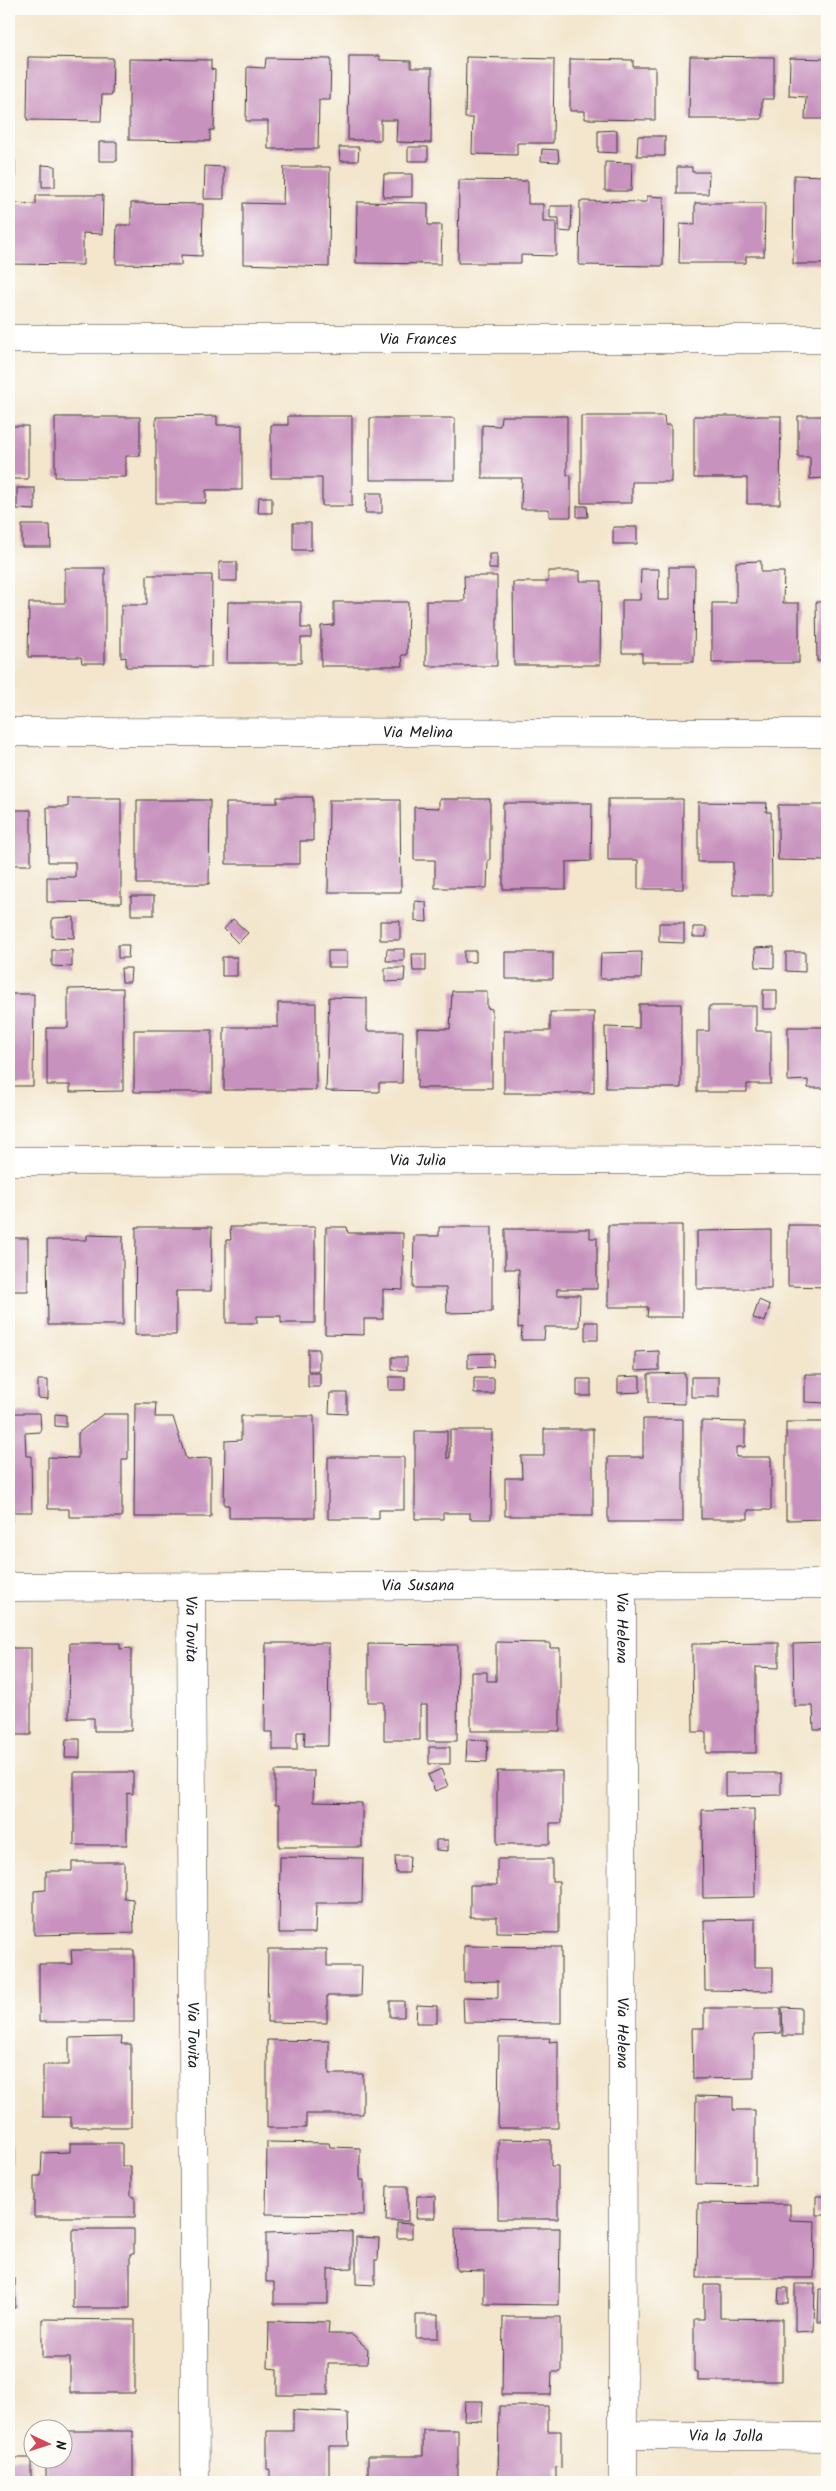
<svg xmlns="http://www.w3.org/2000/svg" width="836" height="2491" viewBox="0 0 836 2491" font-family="Kalam,sans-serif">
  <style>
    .building { fill: #c792be }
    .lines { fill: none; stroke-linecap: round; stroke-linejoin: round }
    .minor-casing { stroke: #3c3a37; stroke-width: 29 }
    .minor { stroke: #fff; stroke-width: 28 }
    .labels { text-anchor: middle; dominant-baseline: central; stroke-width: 4.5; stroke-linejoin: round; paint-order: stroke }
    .street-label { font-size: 16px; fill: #1c1c1c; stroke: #fdfcf7 }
  </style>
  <rect width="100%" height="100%" fill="#fdfcf7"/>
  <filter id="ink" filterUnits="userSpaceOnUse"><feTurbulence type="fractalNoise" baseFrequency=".02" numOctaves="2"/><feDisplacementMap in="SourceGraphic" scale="10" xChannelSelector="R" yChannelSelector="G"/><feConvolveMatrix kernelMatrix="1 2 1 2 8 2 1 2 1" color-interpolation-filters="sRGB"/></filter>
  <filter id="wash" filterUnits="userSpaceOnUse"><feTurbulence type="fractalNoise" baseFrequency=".0096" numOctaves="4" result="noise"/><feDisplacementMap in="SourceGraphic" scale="20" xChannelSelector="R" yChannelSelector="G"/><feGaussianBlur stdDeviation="1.12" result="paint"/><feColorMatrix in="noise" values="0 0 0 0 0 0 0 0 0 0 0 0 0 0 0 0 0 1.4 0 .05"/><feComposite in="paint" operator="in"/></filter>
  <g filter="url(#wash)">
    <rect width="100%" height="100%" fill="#f3e6cd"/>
    <g id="blocks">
      <!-- building -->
      <path class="building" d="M 349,56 L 379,56 L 380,60 L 411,61 L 411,68 L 432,68 L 431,143 L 396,142 L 397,120 L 381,120 L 381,140 L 348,140 Z
        M 690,56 L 774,57 L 774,99 L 762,99 L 762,119 L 689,119 Z
        M 28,57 L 113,58 L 112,95 L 102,95 L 101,121 L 27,120 Z
        M 466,57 L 554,59 L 553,143 L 517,143 L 517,155 L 472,154 L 473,118 L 465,118 Z
        M 266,58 L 331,59 L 330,100 L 319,100 L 318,149 L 268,149 L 268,121 L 246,121 L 247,67 L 265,68 Z
        M 790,58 L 827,59 L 827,119 L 805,119 L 806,97 L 789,96 Z
        M 129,59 L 211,60 L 211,69 L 215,70 L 214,130 L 210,130 L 210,141 L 129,140 Z
        M 570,59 L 633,60 L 633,67 L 655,67 L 655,120 L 585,119 L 585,111 L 570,111 Z
        M 617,130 L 617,153 L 598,152 L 598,131 Z
        M 638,136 L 665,136 L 665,156 L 637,156 Z
        M 99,142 L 117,142 L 117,161 L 99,161 Z
        M 339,147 L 359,147 L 358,161 L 340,161 Z
        M 408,147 L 428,147 L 428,161 L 408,161 Z
        M 542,149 L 558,150 L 559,162 L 541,161 Z
        M 9,160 L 15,160 L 15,177 L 9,177 Z
        M 605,162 L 632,163 L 631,191 L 605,191 Z
        M 42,165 L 55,166 L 55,187 L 42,187 Z
        M 205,166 L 224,167 L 224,199 L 204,199 Z
        M 284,167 L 330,167 L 329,267 L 243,264 L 243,203 L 283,204 Z
        M 677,167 L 692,167 L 692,172 L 709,172 L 708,194 L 677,194 Z
        M 384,174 L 412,174 L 412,197 L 383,197 Z
        M 794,175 L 827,176 L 827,264 L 793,264 Z
        M 459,180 L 528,181 L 528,204 L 543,204 L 543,222 L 556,222 L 556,256 L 521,255 L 521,263 L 458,263 Z
        M 36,195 L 103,195 L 102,234 L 83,233 L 83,265 L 9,264 L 9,224 L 12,224 L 12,203 L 36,204 Z
        M 647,196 L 664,197 L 663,266 L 579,265 L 580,201 L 647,202 Z
        M 357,202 L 428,203 L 428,225 L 442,225 L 441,264 L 356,263 Z
        M 131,203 L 203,204 L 202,256 L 181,255 L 181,265 L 116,264 L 117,225 L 131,225 Z
        M 695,203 L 765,203 L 764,256 L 746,256 L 746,263 L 679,263 L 680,224 L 695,225 Z
        M 550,206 L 572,206 L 571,232 L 559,231 L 559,218 L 550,218 Z
        M 217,416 L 217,425 L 242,425 L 242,490 L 206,490 L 206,503 L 156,503 L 156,417 Z
        M 288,416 L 352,416 L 352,506 L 322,506 L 322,478 L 271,478 L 271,425 L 288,425 Z
        M 501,416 L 567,416 L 567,475 L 571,475 L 571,517 L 549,517 L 549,509 L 521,509 L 522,478 L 482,478 L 482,425 L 500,426 Z
        M 581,416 L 664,416 L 665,425 L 671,425 L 671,482 L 632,482 L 632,503 L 581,503 Z
        M 694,416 L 781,416 L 780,504 L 747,504 L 747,478 L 694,478 Z
        M 798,416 L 827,416 L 827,478 L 810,479 L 810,457 L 798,457 Z
        M 55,417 L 140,417 L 140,456 L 126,456 L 126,477 L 55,477 Z
        M 370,418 L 455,418 L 455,480 L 370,480 Z
        M 9,426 L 28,426 L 28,479 L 9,479 Z
        M 17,488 L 35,488 L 35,510 L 17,509 Z
        M 366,493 L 382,493 L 382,513 L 365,513 Z
        M 259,497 L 272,497 L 272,513 L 258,513 Z
        M 577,506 L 587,506 L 588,517 L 577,517 Z
        M 293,523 L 311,523 L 311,550 L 293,550 Z
        M 22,525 L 50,525 L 51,547 L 22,547 Z
        M 613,527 L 637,527 L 637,544 L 613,544 Z
        M 489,554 L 497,554 L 497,569 L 489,569 Z
        M 761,561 L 761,572 L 784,572 L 783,603 L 799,603 L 799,663 L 712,663 L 712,603 L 736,603 L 736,562 Z
        M 219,562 L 237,562 L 237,581 L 219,581 Z
        M 669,567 L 695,567 L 694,662 L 642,662 L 642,653 L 622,653 L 622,600 L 640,600 L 641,569 L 659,569 L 658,600 L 669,600 Z
        M 65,568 L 105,568 L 105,663 L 82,663 L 81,657 L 28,657 L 29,603 L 65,603 Z
        M 548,571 L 580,571 L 580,581 L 601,581 L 600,665 L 514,665 L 513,582 L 548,582 Z
        M 147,575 L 212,575 L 211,667 L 126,667 L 126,657 L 121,658 L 121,605 L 147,605 Z
        M 464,576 L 497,576 L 497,666 L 426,666 L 426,601 L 465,601 Z
        M 9,602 L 12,602 L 12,666 L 9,666 Z
        M 228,602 L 301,602 L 301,628 L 311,628 L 311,638 L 301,638 L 301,663 L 227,663 Z
        M 334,602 L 408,602 L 407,655 L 402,655 L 403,666 L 321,666 L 321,626 L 334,625 Z
        M 816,602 L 827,602 L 827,661 L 817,661 Z
        M 277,797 L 313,797 L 313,841 L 300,841 L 300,864 L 226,864 L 226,803 L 277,803 Z
        M 68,798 L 121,798 L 121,903 L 47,902 L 47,877 L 75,877 L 75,862 L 48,862 L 47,807 L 68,807 Z
        M 439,799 L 490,799 L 490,860 L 488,860 L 487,888 L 435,888 L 435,860 L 414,860 L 414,807 L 439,808 Z
        M 608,799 L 683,799 L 683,889 L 638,889 L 638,860 L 608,860 Z
        M 137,800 L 210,800 L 209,884 L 137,884 Z
        M 329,800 L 400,800 L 401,892 L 328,892 Z
        M 698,802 L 767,803 L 766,812 L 771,812 L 772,895 L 733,895 L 733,862 L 698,862 Z
        M 503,803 L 592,803 L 591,861 L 566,862 L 566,889 L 503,889 Z
        M 778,805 L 827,805 L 827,861 L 778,860 Z
        M 9,810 L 31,810 L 31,865 L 9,865 Z
        M 131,896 L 154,896 L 154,915 L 131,915 Z
        M 415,901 L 426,902 L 427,922 L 415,921 Z
        M 74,917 L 74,938 L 52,937 L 52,918 Z
        M 233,919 L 248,933 L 238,943 L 224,929 Z
        M 380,921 L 400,921 L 400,940 L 380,940 Z
        M 659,923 L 684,923 L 684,943 L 659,942 Z
        M 693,927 L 706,927 L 706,937 L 693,937 Z
        M 118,945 L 129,945 L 128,958 L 118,958 Z
        M 774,947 L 774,968 L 756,967 L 755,948 Z
        M 387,949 L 404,949 L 404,961 L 386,961 Z
        M 52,950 L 72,950 L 72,967 L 52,966 Z
        M 328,951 L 347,951 L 347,967 L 328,967 Z
        M 464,951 L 476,951 L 476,962 L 464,962 Z
        M 505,952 L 553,952 L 553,979 L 505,979 Z
        M 642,952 L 641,979 L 600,979 L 601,953 Z
        M 786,952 L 805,952 L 805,972 L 786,971 Z
        M 412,954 L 426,954 L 426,971 L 413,971 Z
        M 222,957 L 237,957 L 237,976 L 222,976 Z
        M 121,968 L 131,968 L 130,982 L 122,982 Z
        M 385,968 L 405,968 L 404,981 L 385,982 Z
        M 123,988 L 123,1091 L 70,1092 L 70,1085 L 47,1085 L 47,1028 L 68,1028 L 68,989 Z
        M 763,990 L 777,990 L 777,1009 L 763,1009 Z
        M 452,991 L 487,991 L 487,1008 L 492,1009 L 492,1088 L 417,1088 L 417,1028 L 450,1029 Z
        M 9,994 L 34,994 L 33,1086 L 9,1086 Z
        M 329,997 L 367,998 L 367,1031 L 403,1031 L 402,1083 L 379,1083 L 379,1092 L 326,1091 Z
        M 825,999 L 827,999 L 827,1088 L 808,1088 L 808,1080 L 788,1081 L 788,1027 L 825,1027 Z
        M 278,1003 L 316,1003 L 316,1090 L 224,1090 L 224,1027 L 278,1027 Z
        M 639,1004 L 681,1004 L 681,1088 L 606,1088 L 605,1027 L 639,1028 Z
        M 709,1006 L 756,1006 L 756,1031 L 771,1031 L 771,1084 L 747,1084 L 747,1092 L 697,1092 L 697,1031 L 709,1031 Z
        M 550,1012 L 594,1012 L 594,1093 L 504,1093 L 504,1031 L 550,1031 Z
        M 134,1030 L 212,1030 L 212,1092 L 134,1092 Z
        M 608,1225 L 682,1225 L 682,1317 L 647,1317 L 648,1307 L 608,1307 Z
        M 788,1225 L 823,1225 L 823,1234 L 827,1234 L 827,1287 L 788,1286 Z
        M 136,1227 L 212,1227 L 211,1291 L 176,1291 L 176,1335 L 135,1335 Z
        M 230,1227 L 315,1227 L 315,1323 L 281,1323 L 281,1316 L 257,1316 L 257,1323 L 226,1323 L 226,1240 L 231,1240 Z
        M 326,1227 L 347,1227 L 348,1233 L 403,1233 L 403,1290 L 383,1289 L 383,1319 L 364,1319 L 364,1335 L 325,1334 Z
        M 439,1227 L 492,1227 L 492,1312 L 447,1313 L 446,1288 L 413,1288 L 414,1236 L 439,1236 Z
        M 505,1229 L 590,1229 L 590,1238 L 597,1238 L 597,1289 L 557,1289 L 557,1295 L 580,1295 L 579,1327 L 545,1327 L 544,1340 L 521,1340 L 522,1327 L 518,1328 L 519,1269 L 505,1269 Z
        M 771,1230 L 771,1289 L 697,1289 L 697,1231 Z
        M 87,1235 L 123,1236 L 123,1325 L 48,1325 L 47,1240 L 87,1240 Z
        M 9,1238 L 28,1238 L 28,1291 L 9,1291 Z
        M 759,1300 L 770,1305 L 765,1322 L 753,1318 Z
        M 585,1322 L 598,1322 L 598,1340 L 585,1340 Z
        M 308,1349 L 319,1349 L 319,1371 L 308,1371 Z
        M 659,1351 L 659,1370 L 635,1371 L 635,1352 Z
        M 494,1353 L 493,1367 L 468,1368 L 468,1354 Z
        M 392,1357 L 407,1357 L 407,1370 L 392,1370 Z
        M 308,1373 L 320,1373 L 320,1387 L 308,1387 Z
        M 685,1373 L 685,1404 L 648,1403 L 648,1374 Z
        M 805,1374 L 827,1374 L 827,1403 L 805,1402 Z
        M 640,1376 L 640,1392 L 618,1393 L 618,1377 Z
        M 389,1377 L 405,1377 L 405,1390 L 389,1390 Z
        M 691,1377 L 719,1377 L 719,1397 L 691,1397 Z
        M 474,1378 L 494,1378 L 494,1394 L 474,1394 Z
        M 577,1379 L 591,1379 L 591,1396 L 577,1396 Z
        M 38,1380 L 48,1380 L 48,1399 L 38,1398 Z
        M 330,1393 L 347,1393 L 347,1414 L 329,1413 Z
        M 135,1403 L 156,1403 L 155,1417 L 173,1417 L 186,1459 L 211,1458 L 211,1517 L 134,1517 Z
        M 9,1413 L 40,1413 L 41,1432 L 25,1433 L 26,1456 L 31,1456 L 32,1512 L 11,1512 L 12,1521 L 9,1521 Z
        M 55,1414 L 66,1415 L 66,1427 L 55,1426 Z
        M 103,1414 L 128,1414 L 128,1459 L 122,1459 L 122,1517 L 69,1517 L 69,1509 L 48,1509 L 48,1457 L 78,1458 L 78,1433 Z
        M 241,1416 L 314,1416 L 315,1518 L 229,1518 L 229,1505 L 224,1505 L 225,1441 L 241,1440 Z
        M 643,1419 L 683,1419 L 683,1522 L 608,1522 L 608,1457 L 643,1457 Z
        M 701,1421 L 745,1422 L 745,1447 L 736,1447 L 736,1457 L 771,1457 L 771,1510 L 748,1510 L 748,1519 L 701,1519 Z
        M 786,1422 L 827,1422 L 827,1519 L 786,1520 Z
        M 544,1429 L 593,1429 L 593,1516 L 505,1516 L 505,1478 L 522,1478 L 521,1456 L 544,1456 Z
        M 450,1430 L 492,1430 L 491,1519 L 470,1519 L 470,1513 L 443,1513 L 443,1519 L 415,1519 L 415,1431 L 447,1431 L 447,1458 L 450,1458 Z
        M 328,1457 L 404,1457 L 404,1510 L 379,1510 L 379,1519 L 328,1519 Z
        M 496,1642 L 550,1643 L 550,1648 L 560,1648 L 560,1731 L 471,1731 L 471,1672 L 487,1672 L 487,1681 L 496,1681 Z
        M 70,1643 L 120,1643 L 120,1649 L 131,1648 L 131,1731 L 94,1731 L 94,1718 L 69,1718 Z
        M 266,1643 L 329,1643 L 328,1746 L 304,1746 L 305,1732 L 297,1732 L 297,1750 L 273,1750 L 273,1732 L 265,1732 Z
        M 779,1643 L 779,1668 L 756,1667 L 756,1753 L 706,1753 L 706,1732 L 693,1732 L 692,1644 Z
        M 827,1643 L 827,1730 L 814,1730 L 813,1706 L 794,1706 L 793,1644 Z
        M 368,1644 L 458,1645 L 457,1741 L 427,1741 L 427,1705 L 420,1705 L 420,1740 L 384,1740 L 384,1702 L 368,1702 Z
        M 9,1648 L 31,1648 L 31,1735 L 9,1735 Z
        M 66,1739 L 80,1739 L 80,1758 L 65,1758 Z
        M 467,1739 L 488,1740 L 487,1762 L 466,1761 Z
        M 429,1747 L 450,1747 L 450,1764 L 429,1764 Z
        M 441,1769 L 448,1786 L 435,1791 L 428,1775 Z
        M 275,1771 L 314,1771 L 313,1802 L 362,1803 L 362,1847 L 279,1847 L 279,1805 L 275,1805 Z
        M 497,1771 L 562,1771 L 562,1823 L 550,1823 L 550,1844 L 497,1844 Z
        M 74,1772 L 133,1772 L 133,1794 L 127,1793 L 127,1845 L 74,1845 Z
        M 725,1773 L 781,1773 L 781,1795 L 725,1796 Z
        M 754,1809 L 755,1897 L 703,1898 L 702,1810 Z
        M 436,1840 L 448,1840 L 448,1851 L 436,1850 Z
        M 395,1856 L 410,1856 L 409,1873 L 396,1873 Z
        M 280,1857 L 363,1858 L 362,1903 L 316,1903 L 315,1933 L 279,1933 Z
        M 497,1859 L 552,1859 L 552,1881 L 559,1881 L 559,1933 L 497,1932 L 497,1917 L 470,1917 L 470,1885 L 497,1885 Z
        M 72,1862 L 124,1862 L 124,1898 L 133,1899 L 134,1933 L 34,1935 L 34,1891 L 46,1890 L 46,1871 L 72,1871 Z
        M 755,1919 L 755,1967 L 773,1967 L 773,1991 L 705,1990 L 704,1920 Z
        M 464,1946 L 561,1947 L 561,2023 L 464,2022 L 463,1997 L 498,1998 L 498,1981 L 464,1982 Z
        M 268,1949 L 327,1949 L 327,1966 L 362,1966 L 361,1996 L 327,1996 L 327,2023 L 267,2022 Z
        M 71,1950 L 134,1950 L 134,2022 L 39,2022 L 39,1964 L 72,1964 Z
        M 9,1954 L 13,1954 L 12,1972 L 9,1972 Z
        M 390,2001 L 404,2001 L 404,2017 L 390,2017 Z
        M 417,2005 L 437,2006 L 437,2023 L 416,2023 Z
        M 782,2007 L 801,2008 L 801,2036 L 783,2036 Z
        M 704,2008 L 781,2008 L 781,2033 L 754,2034 L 754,2078 L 693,2079 L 692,2028 L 704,2028 Z
        M 122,2037 L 121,2044 L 131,2044 L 131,2127 L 71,2127 L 71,2117 L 43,2117 L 43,2065 L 69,2065 L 69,2038 Z
        M 499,2038 L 550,2038 L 549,2042 L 558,2041 L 558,2128 L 498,2128 Z
        M 267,2040 L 329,2041 L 329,2074 L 363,2074 L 363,2114 L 306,2114 L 306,2128 L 267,2128 Z
        M 696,2096 L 733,2097 L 733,2110 L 755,2110 L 755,2185 L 695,2184 Z
        M 9,2138 L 12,2138 L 12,2164 L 9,2164 Z
        M 498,2139 L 551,2140 L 551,2166 L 558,2166 L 558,2219 L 498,2219 Z
        M 267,2142 L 329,2143 L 330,2147 L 360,2148 L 360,2180 L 364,2180 L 364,2215 L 266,2214 Z
        M 70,2143 L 122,2143 L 122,2166 L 131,2166 L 131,2196 L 135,2197 L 135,2217 L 34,2217 L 34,2176 L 41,2176 L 42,2153 L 70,2152 Z
        M 387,2186 L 408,2186 L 408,2221 L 386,2221 Z
        M 417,2196 L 435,2196 L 435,2218 L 416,2218 Z
        M 816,2196 L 827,2196 L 827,2215 L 816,2215 Z
        M 698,2203 L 790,2204 L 790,2220 L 815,2221 L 814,2278 L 697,2278 Z
        M 397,2223 L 412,2224 L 412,2238 L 397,2238 Z
        M 455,2228 L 560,2228 L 559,2305 L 484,2304 L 484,2271 L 456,2270 Z
        M 73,2229 L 134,2229 L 134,2254 L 130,2254 L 130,2308 L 73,2308 Z
        M 327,2231 L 352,2232 L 352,2268 L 328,2269 L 328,2304 L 274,2304 L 274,2282 L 266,2282 L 266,2233 Z
        M 356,2237 L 379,2238 L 378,2260 L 375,2260 L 375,2285 L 356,2284 Z
        M 9,2278 L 15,2278 L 15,2308 L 9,2308 Z
        M 795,2284 L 815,2284 L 814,2331 L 795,2332 Z
        M 704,2285 L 720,2285 L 720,2318 L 782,2319 L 782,2381 L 698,2381 L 698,2372 L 694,2371 L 694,2319 L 704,2319 Z
        M 779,2288 L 788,2288 L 788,2303 L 778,2303 Z
        M 819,2289 L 827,2289 L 827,2322 L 818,2322 Z
        M 416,2315 L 438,2315 L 438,2338 L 416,2338 Z
        M 503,2317 L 561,2317 L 561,2372 L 552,2372 L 551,2395 L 502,2395 Z
        M 42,2319 L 135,2320 L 135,2393 L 70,2393 L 70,2358 L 42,2358 Z
        M 269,2321 L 329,2322 L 328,2334 L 351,2334 L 368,2349 L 367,2363 L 328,2363 L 328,2395 L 277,2395 L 277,2369 L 268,2368 Z
        M 465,2401 L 483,2401 L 482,2421 L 464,2420 Z
        M 499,2406 L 548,2406 L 548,2431 L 561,2431 L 561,2468 L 556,2467 L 556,2482 L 498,2482 Z
        M 293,2410 L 348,2413 L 349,2446 L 329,2446 L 329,2482 L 270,2482 L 270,2470 L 267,2469 L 267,2431 L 293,2431 Z
        M 423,2430 L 458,2430 L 458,2482 L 368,2482 L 368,2456 L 423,2456 Z
        M 62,2431 L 133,2431 L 133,2482 L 46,2482 L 46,2458 L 62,2458 Z
        M 9,2458 L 31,2458 L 31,2482 L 9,2482 Z"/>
    </g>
  </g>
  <g filter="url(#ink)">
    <use href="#blocks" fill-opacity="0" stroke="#3c3a37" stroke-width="1"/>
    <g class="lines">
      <!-- minor casing -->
      <g class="minor-casing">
        <g id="minor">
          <path id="s1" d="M 9,339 L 827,339"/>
          <path id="s2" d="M 9,732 L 827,733"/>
          <path id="s3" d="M 9,1161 L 827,1160"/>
          <path id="s4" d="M 622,1584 L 623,2482"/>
          <path id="s5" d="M 9,1587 L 827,1584"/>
          <path id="s6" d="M 191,1587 L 195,2482"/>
          <path id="s7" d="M 625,2435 L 827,2437"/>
        </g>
      </g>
      <!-- minor -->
      <use href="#minor" class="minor"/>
    </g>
  </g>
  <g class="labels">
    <!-- street labels -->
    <g class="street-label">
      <text stroke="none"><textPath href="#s1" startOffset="409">Via Frances</textPath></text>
      <text stroke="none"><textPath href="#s2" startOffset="409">Via Melina</textPath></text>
      <text stroke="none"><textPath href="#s3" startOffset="409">Via Julia</textPath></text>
      <text stroke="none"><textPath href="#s5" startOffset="409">Via Susana</textPath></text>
      <text stroke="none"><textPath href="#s4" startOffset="44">Via Helena</textPath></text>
      <text stroke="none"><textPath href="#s6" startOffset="42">Via Tovita</textPath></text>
      <text stroke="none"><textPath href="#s4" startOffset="449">Via Helena</textPath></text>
      <text stroke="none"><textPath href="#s6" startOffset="448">Via Tovita</textPath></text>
      <text stroke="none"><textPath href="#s7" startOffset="101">Via la Jolla</textPath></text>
    </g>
  </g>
  <!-- margin -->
  <rect width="836" height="2491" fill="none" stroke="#fdfcf7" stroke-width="30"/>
  <!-- north arrow -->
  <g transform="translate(48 2444) rotate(94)"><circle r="24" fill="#fdfcf7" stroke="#a3a29f"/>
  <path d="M0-4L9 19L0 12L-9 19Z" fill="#d1495b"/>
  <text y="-8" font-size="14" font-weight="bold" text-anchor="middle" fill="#1c1c1c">N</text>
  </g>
</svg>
